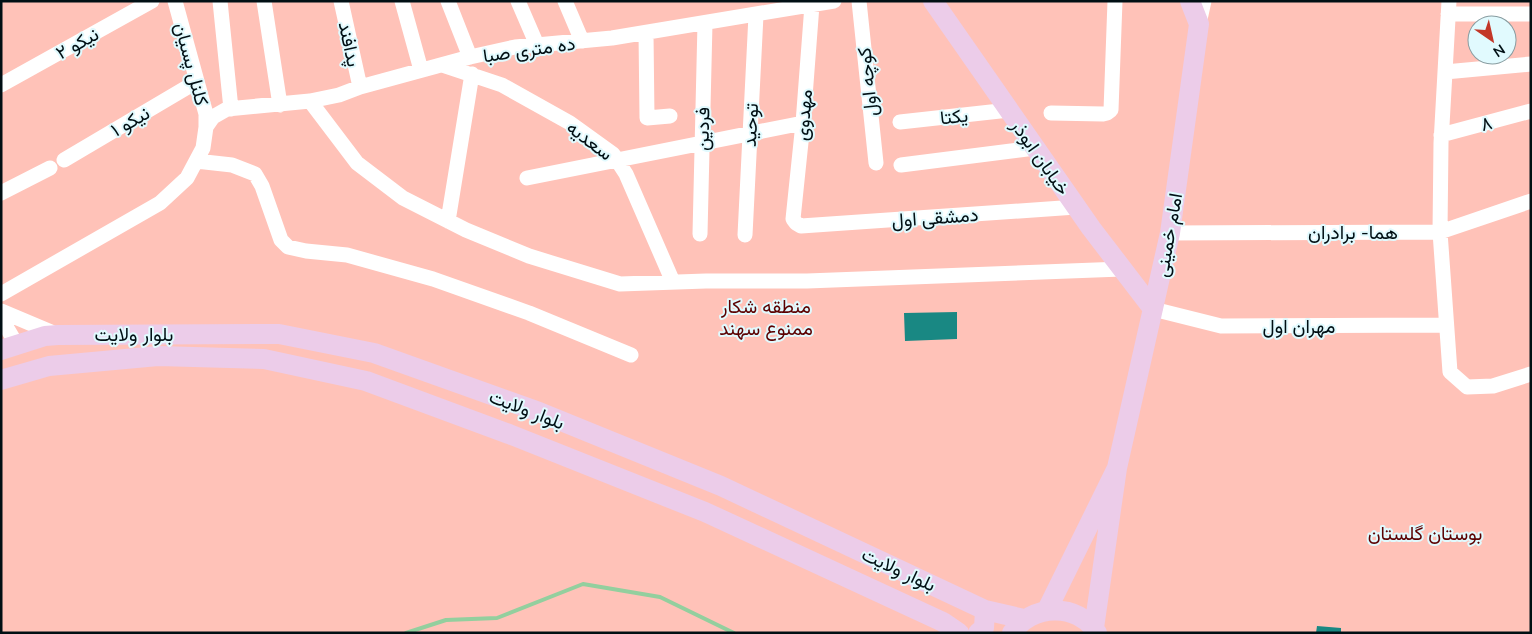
<svg xmlns="http://www.w3.org/2000/svg" width="1532" height="634" viewBox="0 0 1532 634" font-family="Mulish,Vazirmatn,sans-serif">
  <style>
    .green { fill: #ffc2b8; fill-rule: evenodd }
    .lines { fill: none; stroke-linecap: round; stroke-linejoin: round }
    .stream { stroke: #93cf9e; stroke-width: 4 }
    .building { fill: #198883 }
    .minor { stroke: #fff; stroke-width: 15 }
    .major { stroke: #eccce9; stroke-width: 20 }
    .labels { text-anchor: middle; dominant-baseline: central; stroke-width: 4; stroke-linejoin: round; paint-order: stroke }
    .street-label { font-size: 19px; fill: #000f14; stroke: #e1fafe }
    .park-label { font-size: 19px; fill: #5b0000; stroke: #e1fafe }
  </style>
  <rect width="100%" height="100%" fill="#bff1fa"/>
  <!-- green -->
  <path class="green" d="M 1,1 L 1531,1 L 1531,633 L 1,633 ZM 1477,25 L 1507,25 L 1507,55 L 1477,55 Z"/>
  <g class="lines">
    <!-- stream -->
    <path class="stream" d="M 406,633 L 446,620 L 497,618 L 583,584 L 660,597 L 734,633"/>
  </g>
  <!-- building -->
  <path class="building" d="M 957,312 L 957,339 L 905,341 L 904,313 Z
    M 1317,626 L 1341,628 L 1341,633 L 1316,633 Z"/>
  <g class="lines">
    <!-- minor -->
    <path class="minor" d="M 175,1 L 206,114 L 206,127
      M 220,1 L 231,109
      M 264,1 L 280,105
      M 341,1 L 360,87
      M 402,1 L 421,70
      M 448,1 L 470,57
      M 518,1 L 537,45
      M 565,1 L 582,41
      M 859,1 L 876,163
      M 1449,1 L 1441,143 L 1440,232 L 1450,372 L 1467,387 L 1493,386 L 1531,374
      M 812,5 L 803,123 L 793,219 L 796,223 L 801,226 L 1076,207
      M 1448,14 L 1531,14
      M 1199,24 L 1204,1
      M 646,33 L 647,118 L 670,116
      M 442,65 L 502,85 L 570,123 L 613,154 L 626,174 L 673,282
      M 1445,72 L 1531,64
      M 1,85 L 152,1
      M 310,101 L 357,163 L 403,198 L 466,230 L 529,256 L 620,284 L 706,281 L 807,281 L 1122,269
      M 1051,113 L 1103,114 L 1107,113 L 1111,110 L 1115,1
      M 900,122 L 1009,110
      M 1441,135 L 1531,111
      M 64,160 L 196,82
      M 196,161 L 232,165 L 255,174 L 262,186 L 281,240 L 288,247 L 306,251 L 347,255 L 433,279 L 529,313 L 631,355
      M 901,165 L 1035,148
      M 527,178 L 803,123
      M 1,193 L 50,168
      M 448,221 L 472,74
      M 1170,233 L 1440,232 L 1531,201
      M 700,234 L 705,23
      M 745,235 L 756,15
      M 1,294 L 160,203 L 187,178 L 203,148 L 206,127 L 213,117 L 227,109 L 310,101 L 339,95 L 360,87 L 470,57 L 515,47 L 612,38 L 834,1
      M 1153,309 L 1221,326 L 1446,325
      M 1,311 L 58,335
      M 1,318 L 17,345"/>
    <!-- major -->
    <path class="major" d="M 933,1 L 1091,228 L 1153,309
      M 1,350 L 45,336 L 58,335 L 279,334 L 374,353 L 539,412 L 721,486 L 985,610 L 1024,619
      M 1,380 L 49,366 L 158,356 L 264,359 L 366,381 L 509,434 L 705,512 L 943,622 L 959,633
      M 1117,468 L 1170,233 L 1199,24 L 1190,1
      M 1047,610 L 1117,468 L 1094,628
      M 978,633 L 984,628 L 985,610
      M 1012,633 C 1031,604 1078,602 1097,633"/>
  </g>
  <g class="labels">
    <!-- street labels -->
    <g class="street-label">
      <text transform="translate(77 43) rotate(-29)">نیکو ۲</text>
      <text transform="translate(350 44) rotate(78)">پدافند</text>
      <text transform="translate(529 49) rotate(-8)">ده متری صبا</text>
      <text transform="translate(192 64) rotate(75)">کلنل پسیان</text>
      <text transform="translate(867 82) rotate(-96)">کوچه اول</text>
      <text transform="translate(803 115) rotate(-85)">مهدوی</text>
      <text transform="translate(954 116) rotate(-6)">یکتا</text>
      <text transform="translate(130 121) rotate(-30)">نیکو ۱</text>
      <text transform="translate(1486 123) rotate(-15)">۸</text>
      <text transform="translate(750 125) rotate(-87)">توحید</text>
      <text transform="translate(702 129) rotate(-89)">فردین</text>
      <text transform="translate(590 140) rotate(37)">سعدیه</text>
      <text transform="translate(1041 157) rotate(55)">خیابان ابوذر</text>
      <text transform="translate(935 217) rotate(-4)">دمشقی اول</text>
      <text x="1353" y="232">هما- برادران</text>
      <text transform="translate(1168 235) rotate(-80)">امام خمینی</text>
      <text x="1299" y="326">مهران اول</text>
      <text x="134" y="334">بلوار ولایت</text>
      <text transform="translate(527 409) rotate(21)">بلوار ولایت</text>
      <text transform="translate(899 569) rotate(25)">بلوار ولایت</text>
    </g>
    <!-- park labels -->
    <g class="park-label">
      <text x="766" y="306">منطقه شکار<tspan x="766" dy="22">ممنوع سهند</tspan></text>
      <text x="1425" y="533">بوستان گلستان</text>
    </g>
  </g>
  <!-- border -->
  <rect width="1532" height="634" fill="none" stroke="#000f14" stroke-width="5"/>
  <!-- north arrow -->
  <g transform="translate(1492 40) rotate(146)"><circle r="24" fill="#e1fafe" stroke="#879ca0"/>
  <path d="M0-4L9 19L0 12L-9 19Z" fill="#c33728"/>
  <text y="-8" font-size="14" font-weight="bold" text-anchor="middle" fill="#000f14">N</text>
  </g>
</svg>
